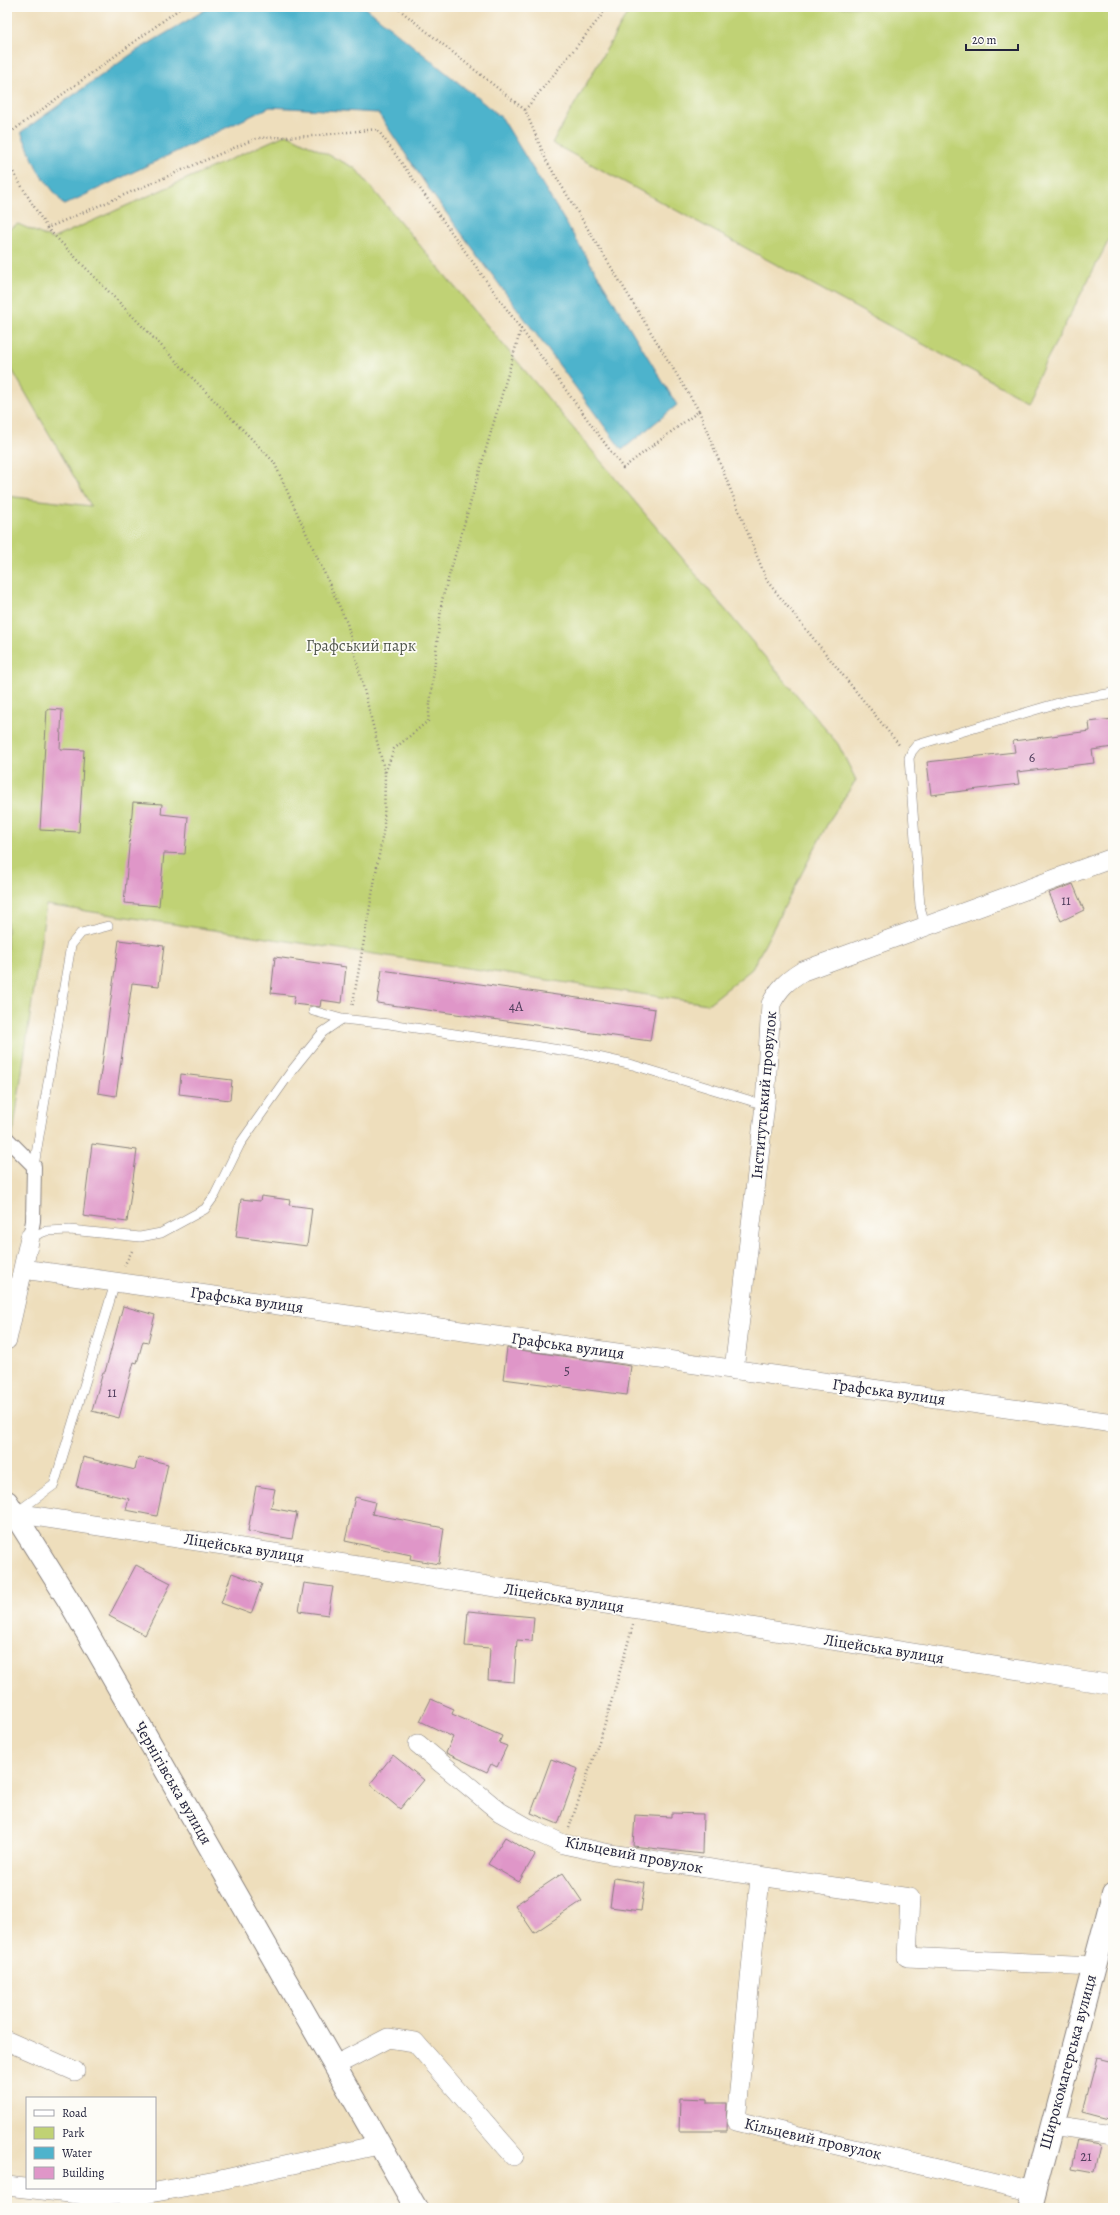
<svg xmlns="http://www.w3.org/2000/svg" width="1120" height="2215" viewBox="0 0 1120 2215" font-family="Alegreya,serif">
  <style>
    .green { fill: #c0d274; stroke: #717a58 }
    .water { fill: #4eb3cc; stroke: #386a84 }
    .building { fill: #df96c8 }
    .lines { fill: none; stroke-linecap: round; stroke-linejoin: round }
    .service-casing { stroke: #88807c; stroke-width: 10 }
    .pedestrian-casing { stroke: #88807c; stroke-width: 16 }
    .minor-casing { stroke: #88807c; stroke-width: 20 }
    .tertiary-casing { stroke: #88807c; stroke-width: 24 }
    .path { stroke: #88807c; stroke-width: 2.5; stroke-dasharray: 1 3; stroke-linecap: butt }
    .service { stroke: #fff; stroke-width: 9 }
    .pedestrian { stroke: #fff; stroke-width: 14 }
    .minor { stroke: #fff; stroke-width: 19 }
    .tertiary { stroke: #fff; stroke-width: 22 }
    .labels { text-anchor: middle; dominant-baseline: central; stroke-width: 3.5; stroke-linejoin: round; paint-order: stroke }
    .number-label { font-size: 14px; fill: #513f5e }
    .park-label { font-size: 16px; fill: #51574c; stroke: #fdfcf7 }
    .street-label { font-size: 16px; fill: #22223b; stroke: #fdfcf7 }
  </style>
  <rect width="100%" height="100%" fill="#fdfcf7"/>
  <filter id="ink" filterUnits="userSpaceOnUse"><feTurbulence type="fractalNoise" baseFrequency=".025" numOctaves="2"/><feDisplacementMap in="SourceGraphic" scale="8" xChannelSelector="R" yChannelSelector="G"/><feConvolveMatrix kernelMatrix="1 2 1 2 8 2 1 2 1" color-interpolation-filters="sRGB"/></filter>
  <filter id="wash" filterUnits="userSpaceOnUse"><feTurbulence type="fractalNoise" baseFrequency=".012" numOctaves="4" result="noise"/><feDisplacementMap in="SourceGraphic" scale="16" xChannelSelector="R" yChannelSelector="G"/><feGaussianBlur stdDeviation="0.9" result="paint"/><feColorMatrix in="noise" values="0 0 0 0 0 0 0 0 0 0 0 0 0 0 0 0 0 1.4 0 .05"/><feComposite in="paint" operator="in"/></filter>
  <g filter="url(#wash)">
    <rect width="100%" height="100%" fill="#eedebc"/>
    <!-- green -->
    <path class="green" d="M 631,7 L 1104,7 L 1113,12 L 1113,232 L 1026,400 L 552,143 Z
      M 287,134 L 355,168 L 838,744 L 856,780 L 829,821 L 752,969 L 708,1004 L 46,905 L 7,1176 L 7,496 L 91,506 L 7,361 L 7,230 L 18,224 L 52,239 Z"/>
    <!-- water -->
    <path class="water" d="M 210,7 L 365,7 L 502,118 L 677,405 L 622,450 L 433,195 L 378,113 L 270,107 L 64,205 L 38,171 L 21,132 L 136,51 Z"/>
    <g id="blocks">
      <!-- building -->
      <path class="building" d="M 47,709 L 62,710 L 60,749 L 84,750 L 79,832 L 40,830 Z
        M 1113,719 L 1113,747 L 1092,750 L 1094,763 L 1017,772 L 1019,784 L 931,795 L 927,762 L 1015,752 L 1013,741 L 1090,731 L 1089,722 Z
        M 133,802 L 162,804 L 161,814 L 188,817 L 185,854 L 164,853 L 159,906 L 124,903 Z
        M 1073,884 L 1084,910 L 1061,921 L 1049,893 Z
        M 119,940 L 164,946 L 159,986 L 132,983 L 116,1096 L 98,1093 Z
        M 275,957 L 346,967 L 342,1003 L 321,1000 L 320,1007 L 293,1004 L 295,996 L 271,993 Z
        M 382,970 L 655,1009 L 650,1041 L 377,1003 Z
        M 181,1074 L 232,1080 L 230,1100 L 179,1094 Z
        M 92,1144 L 137,1150 L 127,1222 L 83,1216 Z
        M 261,1196 L 290,1200 L 289,1205 L 312,1208 L 307,1246 L 236,1237 L 241,1199 L 260,1201 Z
        M 123,1306 L 155,1315 L 148,1342 L 143,1341 L 137,1363 L 134,1362 L 119,1418 L 92,1411 L 103,1372 L 105,1372 Z
        M 507,1348 L 631,1366 L 627,1395 L 503,1379 Z
        M 83,1457 L 135,1470 L 138,1457 L 168,1464 L 157,1516 L 126,1510 L 129,1499 L 76,1486 Z
        M 256,1486 L 275,1489 L 271,1508 L 297,1513 L 292,1539 L 248,1531 Z
        M 355,1497 L 375,1502 L 372,1514 L 444,1528 L 439,1564 L 410,1559 L 411,1555 L 345,1541 Z
        M 136,1565 L 171,1583 L 145,1635 L 109,1616 Z
        M 232,1573 L 262,1584 L 251,1614 L 221,1603 Z
        M 304,1583 L 333,1587 L 328,1615 L 299,1611 Z
        M 468,1611 L 534,1617 L 532,1641 L 517,1640 L 514,1682 L 488,1680 L 490,1648 L 465,1646 Z
        M 431,1699 L 454,1709 L 452,1714 L 502,1736 L 499,1743 L 507,1746 L 497,1767 L 491,1764 L 487,1772 L 446,1753 L 453,1737 L 420,1721 Z
        M 393,1755 L 424,1780 L 400,1809 L 370,1784 Z
        M 551,1759 L 578,1769 L 558,1824 L 531,1813 Z
        M 671,1813 L 703,1814 L 702,1854 L 633,1846 L 635,1815 L 671,1817 Z
        M 505,1837 L 535,1855 L 519,1882 L 488,1864 Z
        M 563,1873 L 582,1901 L 534,1933 L 515,1905 Z
        M 614,1878 L 645,1883 L 641,1911 L 610,1907 Z
        M 1097,2058 L 1113,2062 L 1113,2119 L 1083,2111 Z
        M 680,2098 L 707,2099 L 707,2103 L 727,2103 L 726,2131 L 679,2131 Z
        M 1078,2140 L 1100,2144 L 1094,2172 L 1072,2168 Z"/>
    </g>
  </g>
  <g filter="url(#ink)">
    <use href="#blocks" fill-opacity="0" stroke="#88807c" stroke-width="1"/>
    <g class="lines">
      <!-- service casing -->
      <g class="service-casing">
        <path id="service" d="M 925,927 L 920,906 L 909,758 L 912,751 L 917,745 L 1065,701 L 1113,693
          M 313,1011 L 342,1019 L 389,1024 L 580,1053 L 633,1065 L 765,1105
          M 34,1166 L 71,945 L 81,933 L 108,926
          M 30,1237 L 46,1231 L 70,1230 L 140,1237 L 161,1233 L 205,1209 L 215,1195 L 240,1144 L 293,1069 L 323,1032 L 342,1019
          M 17,1512 L 54,1485 L 116,1280"/>
      </g>
      <!-- pedestrian casing -->
      <g class="pedestrian-casing">
        <path id="pedestrian" d="M 7,1139 L 34,1166 L 33,1221 L 30,1237"/>
      </g>
      <!-- minor casing -->
      <g class="minor-casing">
        <path id="minor" d="M 23,1269 L 1113,1423
          M 7,1340 L 30,1237
          M 734,1370 L 765,1105 L 771,1004 C 779,988 788,980 803,971 L 1113,858
          M 7,1521 L 15,1513 L 638,1609 L 1113,1685
          M 418,1744 L 500,1812 L 528,1828 L 563,1844 L 610,1854 L 910,1898 L 907,1957 L 1093,1966
          M 760,1878 L 736,2121 L 1034,2192
          M 7,2041 L 75,2071
          M 334,2066 L 388,2038 L 415,2042 L 514,2156
          M 1051,2125 L 1113,2134
          M 7,2186 L 95,2196 L 145,2194 L 216,2181 L 378,2145"/>
      </g>
      <!-- tertiary casing -->
      <g class="tertiary-casing">
        <path id="tertiary" d="M 7,1502 L 69,1601 L 416,2208
          M 1030,2208 L 1113,1894"/>
      </g>
      <!-- path -->
      <path class="path" d="M 396,7 L 525,110 L 547,162 L 699,411 L 623,468 L 521,329
        M 525,110 L 602,15 L 606,7
        M 7,135 L 182,7
        M 7,162 L 47,228 L 257,138 L 312,136 L 377,129 L 521,329 L 442,600 L 428,721 L 394,749 L 385,773 L 384,827 L 352,1008
        M 47,228 L 274,462 L 347,623 L 385,773
        M 699,411 L 767,581 L 900,746
        M 124,1266 L 133,1249
        M 569,1828 L 605,1724 L 633,1625"/>
      <!-- service -->
      <use href="#service" class="service"/>
      <!-- pedestrian -->
      <use href="#pedestrian" class="pedestrian"/>
      <!-- minor -->
      <use href="#minor" class="minor"/>
      <!-- tertiary -->
      <use href="#tertiary" class="tertiary"/>
    </g>
  </g>
  <g class="labels">
    <!-- number labels -->
    <g class="number-label">
      <text x="1032" y="757">6</text>
      <text x="1066" y="900">11</text>
      <text x="516" y="1006">4А</text>
      <text x="567" y="1370">5</text>
      <text x="112" y="1392">11</text>
      <text x="1086" y="2156">21</text>
    </g>
    <!-- park labels -->
    <g class="park-label">
      <text x="361" y="646">Графський парк</text>
    </g>
    <!-- street labels -->
    <g class="street-label">
      <text transform="translate(764 1095) rotate(-85)">Інститутський провулок</text>
      <text transform="translate(247 1300) rotate(8)">Графська вулиця</text>
      <text transform="translate(568 1346) rotate(8)">Графська вулиця</text>
      <text transform="translate(889 1392) rotate(8)">Графська вулиця</text>
      <text transform="translate(244 1548) rotate(9)">Ліцейська вулиця</text>
      <text transform="translate(564 1598) rotate(9)">Ліцейська вулиця</text>
      <text transform="translate(884 1649) rotate(9)">Ліцейська вулиця</text>
      <text transform="translate(173 1783) rotate(60)">Чернігівська вулиця</text>
      <text transform="translate(634 1855) rotate(11)">Кільцевий провулок</text>
      <text transform="translate(1068 2062) rotate(-75)">Широкомагерська вулиця</text>
      <text transform="translate(813 2139) rotate(13)">Кільцевий провулок</text>
    </g>
  </g>
  <!-- margin -->
  <rect width="1120" height="2215" fill="none" stroke="#fdfcf7" stroke-width="24"/>
  <!-- legend -->
  <rect x="26" y="2097" width="130" height="92" fill="#fdfcf7" stroke="#a5a5ac"/>
  <rect x="34" y="2110" width="20" height="6" fill="#ffffff" stroke="#a5a5ac"/>
  <text x="62" y="2117" font-size="12" fill="#22223b">Road</text>
  <rect x="34" y="2127" width="20" height="12" fill="#c0d274" stroke="#a5a5ac"/>
  <text x="62" y="2137" font-size="12" fill="#22223b">Park</text>
  <rect x="34" y="2147" width="20" height="12" fill="#4eb3cc" stroke="#a5a5ac"/>
  <text x="62" y="2157" font-size="12" fill="#22223b">Water</text>
  <rect x="34" y="2167" width="20" height="12" fill="#df96c8" stroke="#a5a5ac"/>
  <text x="62" y="2177" font-size="12" fill="#22223b">Building</text>
  <!-- scale -->
  <path d="M966 44v6h52v-6" fill="none" stroke="#22223b" stroke-width="2"/>
  <text x="972" y="44" font-size="12" fill="#22223b" stroke="#fdfcf7" stroke-width="3" paint-order="stroke">20 m</text>
</svg>
